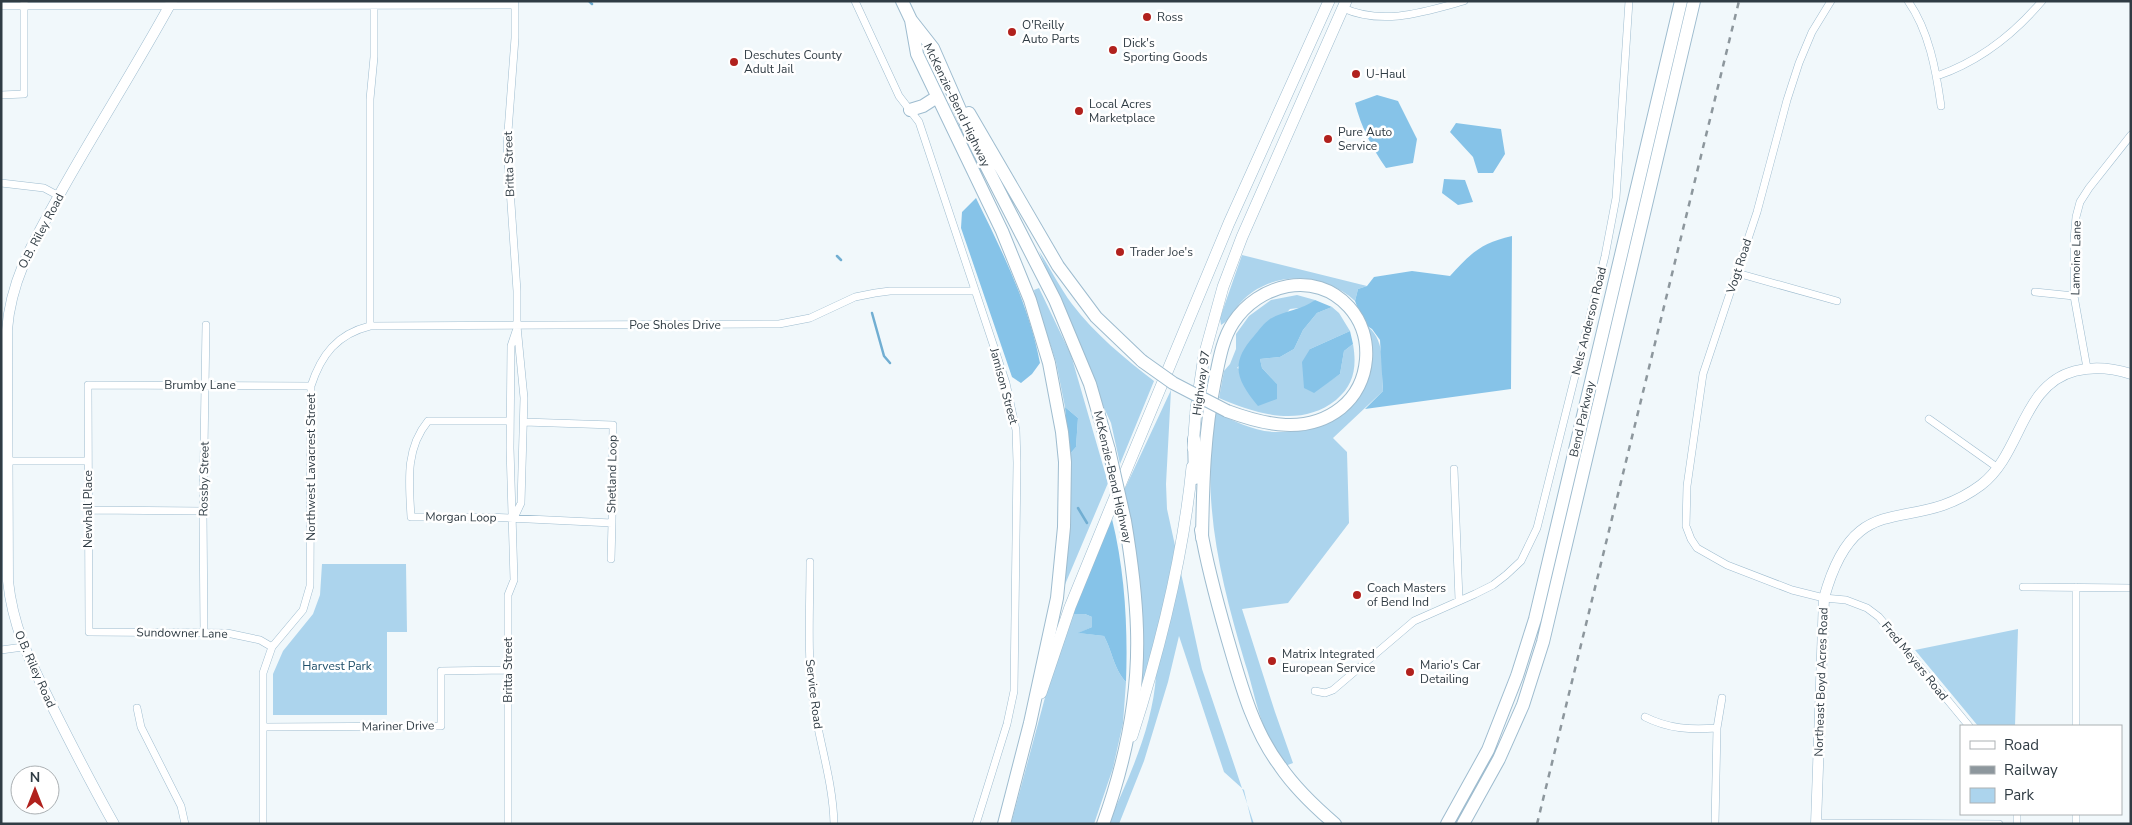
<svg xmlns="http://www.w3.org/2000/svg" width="2132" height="825" viewBox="0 0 2132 825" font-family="'Nunito Sans',sans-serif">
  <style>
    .green { fill: #acd4ed }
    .forest { fill: #86c3e8 }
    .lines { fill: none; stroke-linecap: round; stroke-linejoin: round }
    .stream { stroke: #71aed2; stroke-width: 2.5 }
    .street-casing { stroke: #9ebccf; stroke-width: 8 }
    .secondary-casing { stroke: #9ebccf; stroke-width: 11 }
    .primary-casing { stroke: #9ebccf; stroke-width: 12 }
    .highway-casing { stroke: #9ebccf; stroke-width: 14 }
    .street { stroke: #fff; stroke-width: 7 }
    .secondary { stroke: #fff; stroke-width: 10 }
    .primary { stroke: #fff; stroke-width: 11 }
    .highway { stroke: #fff; stroke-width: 12 }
    .rail { stroke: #8d979d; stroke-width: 2.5; stroke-dasharray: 6 6; stroke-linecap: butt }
    .highway-bridge-casing { stroke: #9ebccf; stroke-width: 14; stroke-linecap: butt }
    .highway-bridge { stroke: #fff; stroke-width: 12 }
    .poi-dot { fill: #b1211d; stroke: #fff; stroke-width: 2 }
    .labels { text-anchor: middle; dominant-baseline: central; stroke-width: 5; stroke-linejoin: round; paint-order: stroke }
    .poi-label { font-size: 12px; fill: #303c44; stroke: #fff; text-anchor: start }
    .street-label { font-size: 12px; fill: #303c44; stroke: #fff }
    .park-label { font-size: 12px; fill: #20506a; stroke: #fff }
  </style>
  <rect width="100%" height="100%" fill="#f1f8fb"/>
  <!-- green -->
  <path class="green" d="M 1039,251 C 1050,268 1060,288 1072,304 C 1094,333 1125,359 1154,381 L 1120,464 L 1111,423 L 1087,371 Z
    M 1242,255 L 1367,286 L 1358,289 L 1355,301 C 1325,273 1274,270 1244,299 C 1235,307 1232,319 1221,325 L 1220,318 Z
    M 1039,288 L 1071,355 L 1108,483 L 1061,594 L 1069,455 L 1076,447 L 1078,418 L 1065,407 L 1056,362 L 1035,297 L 1034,290 Z
    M 1297,295 L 1315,300 L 1307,307 L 1290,309 L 1237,368 L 1277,384 L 1262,368 L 1260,359 L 1280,357 L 1294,349 L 1303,330 L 1317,313 L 1332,307 L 1339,313 L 1350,331 L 1310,349 L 1328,382 L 1340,374 L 1344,351 L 1353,344 C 1357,367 1354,385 1336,400 C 1301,428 1256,414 1219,398 L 1224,371 L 1230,364 L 1236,349 L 1236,334 L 1249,316 L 1271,300 Z
    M 1364,324 C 1387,338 1381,366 1383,391 L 1333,438 L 1347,452 L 1349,523 L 1288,603 L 1242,609 L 1275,712 L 1293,763 L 1285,766 C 1279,756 1272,746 1268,736 C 1257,713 1253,687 1245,663 C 1220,578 1201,502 1215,412 C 1234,421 1255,432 1277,432 C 1327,434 1379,402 1371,346 C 1370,339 1366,331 1364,324 Z
    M 1171,390 L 1166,484 L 1167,509 L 1202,669 L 1254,824 L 1252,824 L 1244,790 L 1224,772 L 1179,636 L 1168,682 L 1144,761 L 1119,824 L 1108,824 C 1129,778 1153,726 1156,675 L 1137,725 L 1139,678 L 1121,497 Z
    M 322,564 L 406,564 L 407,632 L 387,632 L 387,715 L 273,715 L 273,674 L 283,651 L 313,614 L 320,595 Z
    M 1071,614 L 1085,614 L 1092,617 L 1092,627 L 1079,633 L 1104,636 C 1113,653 1113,667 1126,682 L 1123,723 L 1113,768 L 1094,824 L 1011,824 L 1047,690 Z
    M 2018,629 L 2015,726 L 1978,726 L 1915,650 Z"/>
  <!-- forest -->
  <path class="forest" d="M 1377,95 L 1398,101 L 1417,139 L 1413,163 L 1386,168 C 1372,148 1361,127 1355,103 Z
    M 1456,123 L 1501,129 L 1505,154 L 1493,173 L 1478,173 L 1473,157 L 1450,132 Z
    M 1444,179 L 1465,180 L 1473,202 L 1458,205 L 1442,193 Z
    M 976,198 C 1002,251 1029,305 1040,363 L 1032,374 L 1021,383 L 1012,377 L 961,228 L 962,212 Z
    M 1512,236 L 1511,389 L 1365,409 L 1383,391 L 1380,340 L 1372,329 L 1364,324 L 1355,301 L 1358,289 L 1367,286 L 1374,277 L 1412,271 L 1450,276 C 1471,253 1481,243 1512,236 Z
    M 1315,300 L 1332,307 L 1317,313 L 1303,330 L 1294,349 L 1280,357 L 1260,359 L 1262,368 L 1277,384 L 1277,399 L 1258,406 C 1237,380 1229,364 1254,336 C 1259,330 1264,323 1270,319 C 1285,310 1302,310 1315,300 Z
    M 1350,331 L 1353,344 L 1344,351 L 1340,374 L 1314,393 L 1304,388 L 1302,362 L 1310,349 Z
    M 1065,407 L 1078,418 L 1076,447 L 1069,455 Z
    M 1112,519 C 1125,572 1128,628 1126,682 C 1113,667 1113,653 1104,636 L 1078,633 L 1092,627 L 1092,617 L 1085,614 L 1071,614 Z"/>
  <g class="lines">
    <!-- stream -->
    <path class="stream" d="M 589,1 L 592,4
      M 837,256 L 841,260
      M 872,313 L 884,356 L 890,363
      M 1078,508 L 1087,523"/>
    <!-- street casing -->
    <g class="street-casing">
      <path id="street" d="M 855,1 L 899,96 L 919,122 L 1006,383 L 1016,430 L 1017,463 L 1014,691 L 1007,724 L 976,824
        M 1831,1 L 1812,32 L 1799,63 L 1787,100 L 1757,212 L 1703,374 L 1687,486 L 1686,526 L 1691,539 L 1697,548 L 1727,565 L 1792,590 L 1824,598 L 1846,600 L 1867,608 L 1879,617 L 1969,726
        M 1908,1 C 1929,31 1936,70 1941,106
        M 1,6 L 515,5
        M 1343,8 C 1383,26 1424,12 1464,1
        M 1937,76 C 1978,62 2014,34 2042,1
        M 1,95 L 24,94 L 24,1
        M 1,183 L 44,188 L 59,196
        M 1737,273 L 1837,301
        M 2035,292 L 2074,296
        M 370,326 L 779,324 L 810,318 L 855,297 L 875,293 L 890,291 L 975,291
        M 2087,368 L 2074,296 L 2074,240 L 2076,217 L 2080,202 L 2089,188 L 2131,135
        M 1929,419 L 1998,468
        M 510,421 L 428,421 C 405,449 409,482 411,517 L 488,517 L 612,523 L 613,425 L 524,422
        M 8,461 L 88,461
        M 1454,469 L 1459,600
        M 89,510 L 203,511
        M 514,518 L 521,503 L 524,398 L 517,326 L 517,291 L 507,145 L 515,38 L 515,1
        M 611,559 L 612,523
        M 810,562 C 810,608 807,654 813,700 C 819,742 833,781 834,824
        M 2023,587 L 2131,588
        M 204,633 L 203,511 L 206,325
        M 272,647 L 260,640 L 227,633 L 89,632 L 88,385 L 311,386
        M 1,650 L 23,647
        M 1315,691 L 1325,693 L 1333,690 L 1414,621 L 1475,594 L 1493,585 L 1506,575 L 1521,561 L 1537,528 L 1605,256 L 1616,198 L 1629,1
        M 137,708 L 141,727 L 181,806 L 185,824
        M 1645,717 C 1669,729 1691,730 1717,728
        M 2076,726 L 2076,587
        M 264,727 L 441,726 L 441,671 L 508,670
        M 2017,814 L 2017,824
        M 1816,823 L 1999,824
        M 263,824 L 263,673 L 272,647 L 303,610 L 310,586 L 311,386 C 321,355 337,334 370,326 L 370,99 L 374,57 L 374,5
        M 508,824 L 508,595 L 514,580 L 510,448 L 511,346 L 516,331
        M 1715,824 L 1717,728 L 1722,698
        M 2076,824 L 2076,814"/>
    </g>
    <!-- secondary casing -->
    <g class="secondary-casing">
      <path id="secondary" d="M 114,824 C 92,785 72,746 52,706 C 31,663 13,629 8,581 L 7,330 C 11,276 37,236 62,190 C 98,126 137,65 172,1
        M 1816,824 L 1824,598 C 1856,482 1910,538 1981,485 C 2022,454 2021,385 2075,371 C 2094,366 2112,368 2131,374"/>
    </g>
    <!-- primary casing -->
    <g class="primary-casing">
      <path id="primary" d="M 1193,448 L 1196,409 L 1204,356 L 1223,287 L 1242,237 L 1346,1
        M 1041,693 L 1070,607 L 1108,514 L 1229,223 L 1329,1
        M 1132,736 C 1160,649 1183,557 1192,467"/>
    </g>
    <!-- highway casing -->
    <g class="highway-casing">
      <path id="highway" d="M 902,1 L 911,20 L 933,48 L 975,144 L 1055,300 L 1090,384 L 1109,450
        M 911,20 L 917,54 L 1002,231 L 1030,300 L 1049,363 L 1062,432 L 1065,462 L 1064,527 L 1057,598 L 1030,723 L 1004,824
        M 910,110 L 923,106 L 937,97
        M 969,113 L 1058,266 L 1096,317 L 1142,361
        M 1194,439 L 1195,478
        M 1201,530 C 1207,566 1217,602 1227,637 C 1240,681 1252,729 1280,766 C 1295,788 1315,807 1335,824
        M 1202,538 C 1203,483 1204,434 1215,380 C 1219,361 1222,340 1233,323 C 1258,284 1315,269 1349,307 C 1375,336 1371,384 1341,408 C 1307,435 1265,425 1227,411
        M 1103,824 C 1125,763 1139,695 1137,630 C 1136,593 1131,557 1125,521
        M 1447,824 L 1488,750 L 1517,676 L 1535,619 L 1681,1
        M 1463,824 L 1499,759 L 1523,705 L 1543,642 L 1694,1"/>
    </g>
    <!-- street -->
    <use href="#street" class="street"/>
    <!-- secondary -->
    <use href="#secondary" class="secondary"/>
    <!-- primary -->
    <use href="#primary" class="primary"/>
    <!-- highway -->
    <use href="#highway" class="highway"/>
    <!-- rail -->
    <path class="rail" d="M 1537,824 L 1739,1"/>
    <!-- highway-bridge casing -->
    <g class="highway-bridge-casing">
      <path id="highway-bridge" d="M 1142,361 L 1173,383 L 1227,411
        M 1109,450 L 1125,521"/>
    </g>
    <!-- highway-bridge -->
    <use href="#highway-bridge" class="highway-bridge"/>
  </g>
  <!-- markers -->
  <g class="poi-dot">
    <circle cx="1147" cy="17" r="5"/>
    <circle cx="1012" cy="32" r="5"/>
    <circle cx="1113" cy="50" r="5"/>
    <circle cx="734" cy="62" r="5"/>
    <circle cx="1356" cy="74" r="5"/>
    <circle cx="1079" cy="111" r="5"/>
    <circle cx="1328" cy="139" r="5"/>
    <circle cx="1120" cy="252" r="5"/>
    <circle cx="1357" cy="595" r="5"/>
    <circle cx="1272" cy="661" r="5"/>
    <circle cx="1410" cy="672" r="5"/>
  </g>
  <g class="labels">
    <!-- poi labels -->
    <g class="poi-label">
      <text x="1157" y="17">Ross</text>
      <text x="1022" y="25">O'Reilly<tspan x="1022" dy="14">Auto Parts</tspan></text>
      <text x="1123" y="43">Dick's<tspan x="1123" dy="14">Sporting Goods</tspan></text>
      <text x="744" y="55">Deschutes County<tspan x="744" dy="14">Adult Jail</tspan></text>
      <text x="1366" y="74">U-Haul</text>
      <text x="1089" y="104">Local Acres<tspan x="1089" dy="14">Marketplace</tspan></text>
      <text x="1338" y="132">Pure Auto<tspan x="1338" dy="14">Service</tspan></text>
      <text x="1130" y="252">Trader Joe's</text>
      <text x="1367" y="588">Coach Masters<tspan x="1367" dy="14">of Bend Ind</tspan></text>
      <text x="1282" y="654">Matrix Integrated<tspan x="1282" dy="14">European Service</tspan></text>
      <text x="1420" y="665">Mario's Car<tspan x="1420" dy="14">Detailing</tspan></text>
    </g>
    <!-- street labels -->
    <g class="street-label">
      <text transform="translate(957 105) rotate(64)">McKenzie-Bend Highway</text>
      <text transform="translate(509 164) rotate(-92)">Britta Street</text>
      <text transform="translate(41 231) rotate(-62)">O.B. Riley Road</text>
      <text transform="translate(2076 258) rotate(-89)">Lamoine Lane</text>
      <text transform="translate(1739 266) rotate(-72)">Vogt Road</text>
      <text transform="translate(1589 321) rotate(-76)">Nels Anderson Road</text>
      <text x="675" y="325">Poe Sholes Drive</text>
      <text transform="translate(1201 383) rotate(-82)">Highway 97</text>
      <text x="200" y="385">Brumby Lane</text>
      <text transform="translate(1004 386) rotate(75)">Jamison Street</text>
      <text transform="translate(1582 419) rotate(-77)">Bend Parkway</text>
      <text transform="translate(311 467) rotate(-90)">Northwest Lavacrest Street</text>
      <text transform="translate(612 474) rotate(-89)">Shetland Loop</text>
      <text transform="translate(1113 477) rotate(77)">McKenzie-Bend Highway</text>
      <text transform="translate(204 479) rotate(-89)">Rossby Street</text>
      <text transform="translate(88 509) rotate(-90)">Newhall Place</text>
      <text transform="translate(461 517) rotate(1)">Morgan Loop</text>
      <text transform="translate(182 633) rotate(1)">Sundowner Lane</text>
      <text transform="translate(1915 661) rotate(51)">Fred Meyers Road</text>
      <text transform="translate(35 669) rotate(66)">O.B. Riley Road</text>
      <text transform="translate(508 670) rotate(-90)">Britta Street</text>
      <text transform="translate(1821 682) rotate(-88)">Northeast Boyd Acres Road</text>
      <text transform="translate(814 694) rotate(83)">Service Road</text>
      <text transform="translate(398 726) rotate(-1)">Mariner Drive</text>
    </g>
    <!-- park labels -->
    <g class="park-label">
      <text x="337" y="666">Harvest Park</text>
    </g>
  </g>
  <!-- border -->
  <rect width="2132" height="825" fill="none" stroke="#303c44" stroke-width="5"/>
  <!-- legend -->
  <rect x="1960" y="725" width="162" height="90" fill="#ffffff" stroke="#acb1b4"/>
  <rect x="1970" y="741" width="25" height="8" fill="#ffffff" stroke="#acb1b4"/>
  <text x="2004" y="750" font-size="15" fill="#303c44">Road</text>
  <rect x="1970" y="766" width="25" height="8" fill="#8d979d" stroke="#acb1b4"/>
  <text x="2004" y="775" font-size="15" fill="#303c44">Railway</text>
  <rect x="1970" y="788" width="25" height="15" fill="#acd4ed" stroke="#acb1b4"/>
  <text x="2004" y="800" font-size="15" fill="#303c44">Park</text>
  <!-- north arrow -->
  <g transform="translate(35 790)"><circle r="24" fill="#ffffff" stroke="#acb1b4"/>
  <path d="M0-4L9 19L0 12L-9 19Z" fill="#b1211d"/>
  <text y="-8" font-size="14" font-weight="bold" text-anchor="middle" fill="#303c44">N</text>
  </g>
</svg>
